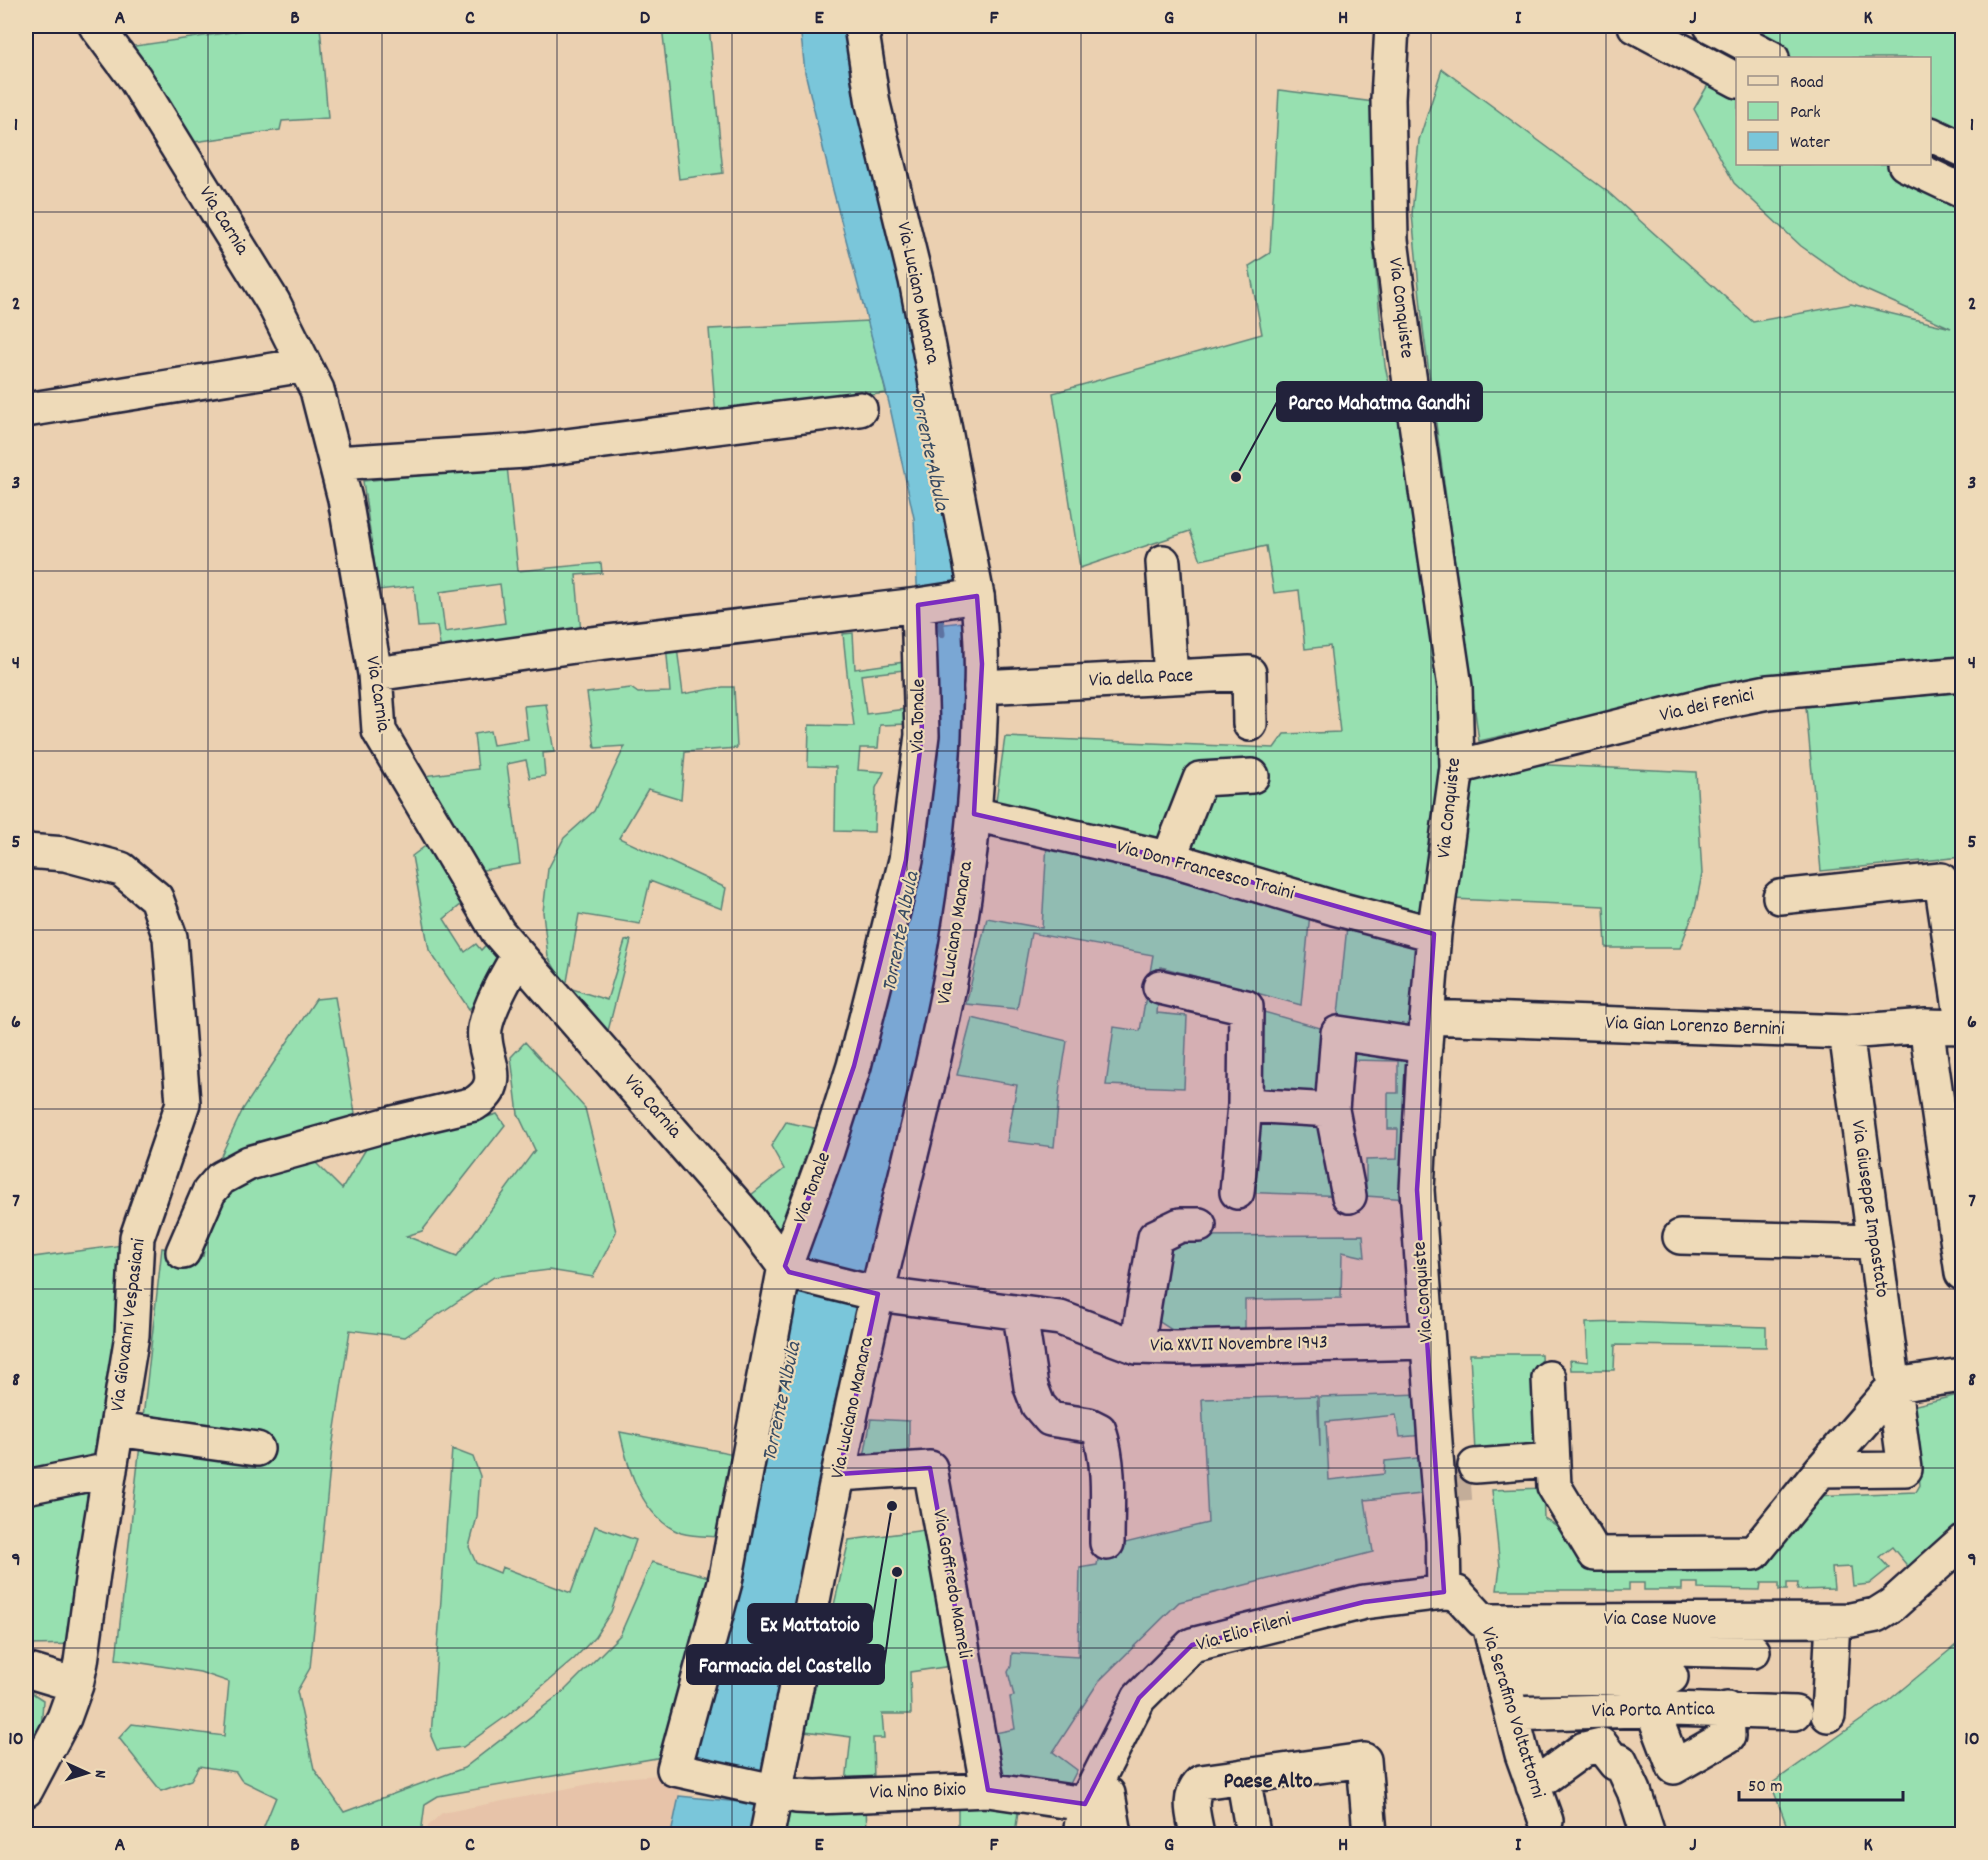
<svg xmlns="http://www.w3.org/2000/svg" width="1988" height="1860" viewBox="0 0 1988 1860" font-family="Dekko,sans-serif">
  <style>
    .built { fill: #e7c3a9 }
    .green { fill: #97e0b0; stroke: #5c8176; stroke-width: 1.5; fill-rule: evenodd }
    .water { fill: #7ac6da; stroke: #57849a; stroke-width: 1.5 }
    .lines { fill: none; stroke-linecap: round; stroke-linejoin: round }
    .stream { stroke: #57849a; stroke-width: 7 }
    .minor-tunnel { stroke: #c3ad99; stroke-width: 33; stroke-dasharray: 33 16; stroke-linecap: butt }
    .minor-casing { stroke: #22223b; stroke-width: 38 }
    .major-casing { stroke: #22223b; stroke-width: 38 }
    .highway-casing { stroke: #22223b; stroke-width: 38 }
    .minor { stroke: #eedab8; stroke-width: 33 }
    .major { stroke: #eedab8; stroke-width: 33 }
    .highway { stroke: #eedab8; stroke-width: 33 }
    .marked { fill: #7b2cbf; fill-opacity: 0.2; stroke: #7b2cbf; stroke-width: 4.5; stroke-linejoin: round }
    .grid { fill: none; stroke: #22223b; stroke-width: 1.5; stroke-opacity: 0.55 }
    .labels { text-anchor: middle; dominant-baseline: central; stroke-width: 4.5; stroke-linejoin: round; paint-order: stroke }
    .street-label { font-size: 20px; fill: #22223b; stroke: #eedab8 }
    .water-label { font-size: 21px; font-style: italic; fill: #384b63; stroke: #eedab8 }
    .quarter-label { font-size: 22px; font-weight: bold; fill: #22223b; stroke: #eedab8 }
    .leader { fill: none; stroke: #22223b; stroke-width: 2 }
    .callout-dot { fill: #22223b; stroke: #eedab8; stroke-width: 2 }
    .callout { fill: #22223b; stroke: #22223b; stroke-width: 2 }
    .callout-label { font-size: 21px; text-anchor: middle; font-weight: bold; fill: #fff }
    .neatline { fill: none; stroke: #22223b; stroke-width: 2 }
    .grid-label { font-size: 20px; text-anchor: middle; font-weight: bold; fill: #22223b }
  </style>
  <rect width="100%" height="100%" fill="#ebd0b1"/>
  <filter id="ink" filterUnits="userSpaceOnUse"><feTurbulence type="fractalNoise" baseFrequency=".0167" numOctaves="2"/><feDisplacementMap in="SourceGraphic" scale="12" xChannelSelector="R" yChannelSelector="G"/><feConvolveMatrix kernelMatrix="1 2 1 2 8 2 1 2 1" color-interpolation-filters="sRGB"/></filter>
  <g filter="url(#ink)">
    <!-- built -->
    <path class="built" d="M 684,1773 L 671,1834 L 427,1834 L 428,1826 L 442,1813 L 620,1778 Z"/>
    <!-- green -->
    <path class="green" d="M 273,26 L 320,26 L 328,118 L 282,121 L 280,130 L 187,143 L 121,48 Z
      M 662,26 L 709,26 L 723,173 L 679,179 Z
      M 1751,26 L 1962,26 L 1962,659 L 1764,678 L 1479,741 L 1423,328 L 1412,214 L 1419,140 L 1442,69 L 1608,192 L 1753,322 L 1851,304 L 1951,328 L 1859,287 L 1801,246 L 1734,183 L 1694,109 L 1727,52 ZM 1738,58 L 1930,58 L 1930,164 L 1738,164 Z
      M 1279,90 L 1374,102 L 1373,245 L 1385,366 L 1396,412 L 1430,616 L 1440,718 L 1442,756 L 1436,789 L 1427,915 L 1229,864 L 1231,859 L 1173,848 L 995,808 L 1005,737 L 1274,748 L 1284,734 L 1340,732 L 1330,646 L 1305,649 L 1299,590 L 1274,593 L 1266,546 L 1201,560 L 1190,531 L 1080,568 L 1053,393 L 1262,334 L 1249,266 L 1270,253 Z
      M 868,321 L 886,393 L 716,418 L 709,329 Z
      M 507,466 L 518,571 L 601,563 L 602,573 L 576,575 L 582,645 L 443,664 L 437,626 L 418,627 L 414,586 L 378,590 L 363,481 ZM 500,584 L 505,623 L 445,632 L 440,592 Z
      M 910,626 L 908,724 L 880,725 L 878,748 L 860,748 L 858,770 L 884,772 L 876,788 L 874,832 L 835,831 L 836,767 L 808,766 L 809,725 L 854,726 L 847,673 L 843,634 L 853,633 L 855,669 L 904,662 L 902,627 ZM 904,670 L 906,709 L 866,714 L 861,675 Z
      M 676,640 L 683,694 L 723,687 L 734,687 L 737,748 L 685,752 L 681,799 L 648,789 L 619,838 L 726,888 L 722,909 L 650,881 L 640,924 L 579,914 L 566,987 L 607,1000 L 625,941 L 631,940 L 607,1035 L 566,987 L 548,957 L 543,912 L 548,869 L 564,838 L 594,811 L 625,746 L 595,748 L 587,693 L 631,688 L 638,693 L 670,692 L 666,643 Z
      M 1962,692 L 1962,857 L 1821,871 L 1806,707 Z
      M 546,704 L 554,752 L 543,753 L 545,776 L 530,778 L 526,760 L 507,764 L 520,864 L 464,873 L 475,893 L 444,919 L 465,952 L 476,944 L 481,950 L 498,932 L 509,972 L 469,1009 L 429,950 L 412,856 L 440,835 L 415,777 L 478,769 L 474,734 L 490,731 L 493,745 L 528,740 L 524,706 Z
      M 1528,764 L 1696,772 L 1702,874 L 1695,909 L 1680,948 L 1606,948 L 1604,906 L 1453,899 L 1470,785 L 1487,771 Z
      M 1047,843 L 1310,913 L 1301,1005 L 1161,967 L 1157,1013 L 1187,1016 L 1184,1088 L 1106,1085 L 1114,1027 L 1140,1031 L 1153,955 L 1031,933 L 1017,1009 L 966,1004 L 987,918 L 1042,928 Z
      M 1347,926 L 1426,940 L 1415,1036 L 1338,1015 Z
      M 335,997 L 356,1119 L 217,1164 L 243,1109 L 316,999 Z
      M 1246,1007 L 1338,1033 L 1332,1110 L 1245,1105 Z
      M 972,1018 L 1067,1041 L 1060,1085 L 1054,1147 L 1007,1141 L 1017,1085 L 957,1075 Z
      M 525,1042 L 585,1108 L 616,1232 L 593,1277 L 549,1270 L 494,1277 L 405,1337 L 350,1330 L 332,1448 L 310,1668 L 297,1691 L 314,1769 L 344,1812 L 464,1768 L 564,1691 L 620,1635 L 652,1562 L 713,1578 L 668,1756 L 438,1796 L 425,1804 L 421,1834 L 261,1834 L 276,1797 L 241,1780 L 236,1772 L 199,1766 L 191,1780 L 161,1791 L 119,1738 L 132,1724 L 224,1736 L 229,1682 L 200,1672 L 116,1659 L 162,1248 L 203,1256 L 209,1221 L 235,1183 L 312,1159 L 342,1189 L 372,1139 L 462,1125 L 497,1114 L 505,1125 L 422,1231 L 406,1236 L 457,1256 L 535,1150 L 518,1114 L 511,1057 Z
      M 1352,1046 L 1416,1054 L 1408,1199 L 1366,1196 L 1366,1160 L 1397,1159 L 1398,1129 L 1388,1129 L 1388,1093 L 1398,1093 L 1398,1061 L 1352,1060 Z
      M 1244,1116 L 1335,1123 L 1349,1196 L 1237,1192 Z
      M 786,1122 L 833,1132 L 785,1266 L 739,1208 L 751,1195 L 784,1169 L 771,1146 Z
      M 1363,1235 L 1365,1257 L 1342,1252 L 1341,1298 L 1245,1300 L 1245,1338 L 1189,1341 L 1158,1321 L 1168,1243 L 1182,1236 Z
      M 130,1244 L 112,1464 L 26,1477 L 26,1258 Z
      M 1622,1322 L 1766,1327 L 1766,1347 L 1615,1345 L 1614,1370 L 1571,1370 L 1570,1360 L 1588,1362 L 1586,1323 Z
      M 1470,1354 L 1541,1354 L 1544,1446 L 1475,1453 Z
      M 1423,1394 L 1425,1435 L 1400,1437 L 1396,1415 L 1326,1422 L 1329,1480 L 1384,1474 L 1385,1461 L 1428,1457 L 1431,1493 L 1365,1500 L 1373,1552 L 1179,1602 L 1099,1681 L 1053,1752 L 1077,1770 L 1068,1788 L 998,1775 L 990,1734 L 1015,1729 L 1010,1697 L 1014,1696 L 1008,1672 L 1011,1666 L 1012,1653 L 1078,1657 L 1080,1568 L 1097,1565 L 1100,1549 L 1208,1523 L 1202,1399 L 1317,1396 L 1320,1447 L 1319,1397 Z
      M 1962,1394 L 1962,1533 L 1914,1574 L 1892,1547 L 1879,1557 L 1889,1568 L 1869,1584 L 1853,1586 L 1851,1567 L 1832,1568 L 1834,1589 L 1797,1590 L 1798,1583 L 1787,1583 L 1787,1590 L 1779,1590 L 1779,1583 L 1761,1583 L 1760,1590 L 1698,1589 L 1698,1583 L 1682,1583 L 1682,1590 L 1644,1590 L 1644,1583 L 1629,1583 L 1629,1590 L 1497,1590 L 1500,1567 L 1492,1490 L 1543,1488 L 1544,1518 L 1571,1534 L 1573,1550 L 1584,1562 L 1766,1561 L 1811,1496 L 1916,1492 L 1920,1485 L 1912,1406 Z
      M 871,1419 L 909,1421 L 909,1458 L 864,1457 Z
      M 620,1432 L 740,1455 L 723,1537 C 710,1536 694,1537 681,1533 C 642,1518 628,1469 620,1432 Z
      M 452,1449 L 473,1457 L 480,1476 L 477,1517 L 469,1547 L 476,1563 L 500,1573 L 502,1567 L 571,1593 L 595,1526 L 636,1540 L 611,1612 L 595,1637 L 574,1659 L 508,1715 L 463,1747 L 437,1750 L 431,1736 Z
      M 109,1476 L 84,1644 L 26,1645 L 26,1501 Z
      M 933,1529 L 958,1665 L 910,1672 L 911,1714 L 882,1714 L 884,1738 L 873,1738 L 874,1782 L 846,1783 L 851,1737 L 805,1731 L 849,1540 Z
      M 1962,1640 L 1962,1834 L 1778,1834 L 1788,1829 L 1771,1784 L 1888,1701 Z
      M 26,1689 L 43,1700 L 41,1733 L 26,1761 Z
      M 866,1803 L 867,1834 L 783,1834 L 787,1805 Z
      M 958,1803 L 1018,1812 L 1015,1834 L 958,1834 Z"/>
    <!-- water -->
    <path class="water" d="M 800,26 L 850,26 L 968,597 L 918,605 L 914,518 L 889,403 L 833,190 L 805,72 Z
      M 971,621 L 963,861 L 871,1274 L 802,1261 L 848,1139 L 866,1078 L 928,626 Z
      M 796,1281 L 861,1298 L 835,1401 L 762,1773 L 691,1759 Z
      M 679,1796 L 759,1804 L 753,1834 L 671,1834 Z"/>
    <g class="lines">
      <!-- stream -->
      <path class="stream" d="M 939,609 L 942,634"/>
      <!-- minor-tunnel -->
      <path class="minor-tunnel" d="M 1438,1486 L 1476,1483"/>
      <!-- minor casing -->
      <g class="minor-casing">
        <path id="minor" d="M 96,26 L 134,77 L 273,302 L 317,390 L 345,499 L 375,674 L 379,731 L 498,932 L 747,1217 L 789,1272 L 877,1294 L 1060,1318 L 1137,1347 L 1176,1348 L 1428,1342
          M 1392,26 L 1388,99 L 1391,240 L 1406,355 L 1455,687 L 1457,767 L 1434,934 L 1424,1056 L 1417,1190 L 1437,1470 L 1443,1540 L 1444,1592
          M 26,410 L 304,365
          M 336,463 L 526,451 L 860,409
          M 1163,562 L 1171,677
          M 918,605 L 922,735 L 906,860 L 854,1066 L 827,1151 L 785,1266 L 725,1582 L 674,1769 L 796,1796 L 816,1797 L 988,1790 L 1085,1804
          M 375,674 L 582,645 L 918,605 L 977,596
          M 981,687 L 1249,673 L 1250,724
          M 1457,767 L 1713,703 L 1768,692 L 1962,674
          M 974,814 L 1167,858 L 1334,908 L 1434,934
          M 26,851 L 65,854 L 121,869 L 156,898 L 170,937 L 183,1103 L 137,1237 L 132,1335 L 93,1573 L 81,1662 L 76,1685
          M 1167,858 L 1173,848 L 1200,779 L 1252,776
          M 1780,897 L 1941,880 L 1962,1022
          M 1160,987 L 1246,1007 L 1245,1105 L 1332,1110 L 1338,1033 L 1425,1046
          M 1427,1017 L 1846,1032 L 1926,1026 L 1962,1027
          M 1926,1026 L 1962,1273
          M 1332,1110 L 1349,1196
          M 1237,1192 L 1245,1105
          M 1680,1237 L 1873,1242
          M 183,1252 L 209,1192 L 221,1178 L 249,1163 L 393,1123 L 474,1104 C 509,1082 481,1058 485,1028 C 489,1006 507,975 518,956
          M 1020,1314 L 1031,1387 L 1038,1405 L 1050,1419 L 1089,1425 L 1099,1430 C 1111,1467 1107,1505 1107,1543
          M 1137,1347 L 1155,1237 L 1180,1225 L 1199,1225
          M 1549,1378 L 1554,1486 L 1595,1554 L 1754,1553 L 1821,1470 L 1895,1385 L 1962,1375
          M 117,1429 L 257,1449
          M 1475,1466 L 1552,1460
          M 1821,1470 L 1905,1469 L 1846,1032
          M 839,1474 L 930,1468 L 988,1790
          M 26,1487 L 110,1470
          M 1488,1621 L 1851,1620 L 1876,1615 L 1892,1605 L 1962,1542
          M 1496,1652 L 1676,1649 L 1753,1651
          M 26,1670 L 76,1685 L 64,1718 L 26,1790
          M 1503,1678 L 1671,1677
          M 1652,1709 L 1674,1767 L 1728,1736 L 1727,1709
          M 1512,1714 L 1672,1709 L 1795,1713
          M 1828,1715 L 1833,1621
          M 1243,1776 L 1253,1834
          M 1533,1786 L 1584,1749 L 1601,1745 L 1615,1763 L 1620,1761 L 1634,1791 L 1647,1831 L 1643,1834
          M 1085,1804 L 1108,1794 L 1115,1834
          M 1080,1834 L 1085,1804 L 1139,1698 L 1192,1645 L 1364,1602 L 1444,1592 L 1457,1593 L 1482,1620 L 1488,1621 L 1522,1754 L 1546,1821
          M 1197,1834 C 1194,1817 1186,1796 1201,1782 L 1364,1760 L 1370,1834"/>
      </g>
      <!-- major casing -->
      <g class="major-casing">
        <path id="major" d="M 767,1834 C 803,1654 836,1474 877,1295 C 904,1177 937,1061 957,943 C 968,878 975,813 979,747 C 981,697 984,646 977,596 L 916,280 L 873,104 L 861,26"/>
      </g>
      <!-- highway casing -->
      <g class="highway-casing">
        <path id="highway" d="M 1635,26 L 1738,81
          M 1711,26 L 1772,58
          M 1930,134 L 1962,149
          M 1905,164 L 1962,191"/>
      </g>
      <!-- minor -->
      <use href="#minor" class="minor"/>
      <!-- major -->
      <use href="#major" class="major"/>
      <!-- highway -->
      <use href="#highway" class="highway"/>
    </g>
  </g>
  <!-- marked area -->
  <path class="marked" d="M 977,596 L 982,664 L 974,814 L 1167,858 L 1434,934 L 1417,1190 L 1444,1592 L 1364,1602 L 1192,1645 L 1139,1698 L 1085,1804 L 988,1790 L 930,1468 L 839,1474 L 878,1294 L 789,1272 L 785,1266 L 854,1066 L 906,860 L 922,735 L 918,605 Z"/>
  <!-- grid -->
  <path class="grid" d="M 208,26 L 208,1834M 382,26 L 382,1834M 557,26 L 557,1834M 732,26 L 732,1834M 907,26 L 907,1834M 1081,26 L 1081,1834M 1256,26 L 1256,1834M 1431,26 L 1431,1834M 1606,26 L 1606,1834M 1780,26 L 1780,58M 1780,164 L 1780,1834M 26,212 L 1962,212M 26,392 L 1962,392M 26,571 L 1962,571M 26,751 L 1962,751M 26,930 L 1962,930M 26,1109 L 1962,1109M 26,1289 L 1962,1289M 26,1468 L 1962,1468M 26,1648 L 1962,1648"/>
  <g class="labels">
    <!-- street labels -->
    <g class="street-label">
      <text transform="translate(223 221) rotate(58)">Via Carnia</text>
      <text transform="translate(917 293) rotate(78)">Via Luciano Manara</text>
      <text transform="translate(1400 308) rotate(83)">Via Conquiste</text>
      <text transform="translate(1141 679) rotate(-3)">Via della Pace</text>
      <text transform="translate(377 694) rotate(81)">Via Carnia</text>
      <text transform="translate(1707 706) rotate(-13)">Via dei Fenici</text>
      <text transform="translate(919 716) rotate(-89)">Via Tonale</text>
      <text transform="translate(1450 808) rotate(-84)">Via Conquiste</text>
      <text transform="translate(1205 871) rotate(15)">Via Don Francesco Traini</text>
      <text transform="translate(956 933) rotate(-81)">Via Luciano Manara</text>
      <text transform="translate(1695 1027) rotate(2)">Via Gian Lorenzo Bernini</text>
      <text transform="translate(652 1107) rotate(49)">Via Carnia</text>
      <text transform="translate(813 1188) rotate(-70)">Via Tonale</text>
      <text transform="translate(1869 1209) rotate(82)">Via Giuseppe Impastato</text>
      <text transform="translate(1424 1292) rotate(-94)">Via Conquiste</text>
      <text transform="translate(129 1325) rotate(-83)">Via Giovanni Vespasiani</text>
      <text transform="translate(1239 1345) rotate(-1)">Via XXVII Novembre 1943</text>
      <text transform="translate(853 1408) rotate(-78)">Via Luciano Manara</text>
      <text transform="translate(951 1584) rotate(80)">Via Goffredo Mameli</text>
      <text x="1660" y="1620">Via Case Nuove</text>
      <text transform="translate(1244 1633) rotate(-16)">Via Elio Fileni</text>
      <text transform="translate(1653 1711) rotate(-1)">Via Porta Antica</text>
      <text transform="translate(1512 1713) rotate(73)">Via Serafino Voltattorni</text>
      <text transform="translate(918 1792) rotate(-2)">Via Nino Bixio</text>
    </g>
    <!-- water labels -->
    <g class="water-label">
      <text transform="translate(928 451) rotate(78)">Torrente Albula</text>
      <text transform="translate(902 932) rotate(-79)">Torrente Albula</text>
      <text transform="translate(783 1402) rotate(-78)">Torrente Albula</text>
    </g>
    <!-- quarter labels -->
    <g class="quarter-label">
      <text x="1268" y="1782">Paese Alto</text>
    </g>
  </g>
  <!-- callouts -->
  <path class="leader" d="M1236 477L1277 402M892 1506L872 1623M897 1572L884 1665"/>
  <g class="callout-dot">
    <circle cx="1236" cy="477" r="6"/>
    <circle cx="892" cy="1506" r="6"/>
    <circle cx="897" cy="1572" r="6"/>
  </g>
  <g class="callout">
    <rect x="1277" y="382" width="205" height="39" rx="6"/>
    <rect x="748" y="1604" width="124" height="39" rx="6"/>
    <rect x="687" y="1645" width="197" height="39" rx="6"/>
  </g>
  <g class="callout-label">
    <text x="1379" y="409">Parco Mahatma Gandhi</text>
    <text x="810" y="1631">Ex Mattatoio</text>
    <text x="785" y="1672">Farmacia del Castello</text>
  </g>
  <!-- margin -->
  <rect width="1988" height="1860" fill="none" stroke="#eedab8" stroke-width="66"/>
  <!-- legend -->
  <rect x="1736" y="57" width="195" height="108" fill="#eedab8" stroke="#9c9086" stroke-width="1.5"/>
  <rect x="1748" y="76" width="30" height="9" fill="#eedab8" stroke="#9c9086" stroke-width="1.5"/>
  <text x="1790" y="87" font-size="18" fill="#22223b">Road</text>
  <rect x="1748" y="102" width="30" height="18" fill="#97e0b0" stroke="#9c9086" stroke-width="1.5"/>
  <text x="1790" y="117" font-size="18" fill="#22223b">Park</text>
  <rect x="1748" y="132" width="30" height="18" fill="#7ac6da" stroke="#9c9086" stroke-width="1.5"/>
  <text x="1790" y="147" font-size="18" fill="#22223b">Water</text>
  <!-- north arrow -->
  <g transform="translate(87 1773) rotate(94)" stroke="#eedab8" stroke-width="4.5" paint-order="stroke">
  <path d="M0-4.5L10 22L0 15L-10 22Z" fill="#22223b"/>
  <text y="-9" font-size="16" font-weight="bold" text-anchor="middle" fill="#22223b">N</text>
  </g>
  <!-- scale -->
  <path d="M1739 1791v9h164v-9" fill="none" stroke="#22223b" stroke-width="3"/>
  <text x="1748" y="1791" font-size="18" fill="#22223b" stroke="#eedab8" stroke-width="4.5" paint-order="stroke">50 m</text>
  <rect x="33" y="33" width="1922" height="1794" class="neatline"/>
  <g class="grid-label">
    <text x="120" y="23">A</text>
    <text x="295" y="23">B</text>
    <text x="470" y="23">C</text>
    <text x="645" y="23">D</text>
    <text x="819" y="23">E</text>
    <text x="994" y="23">F</text>
    <text x="1169" y="23">G</text>
    <text x="1343" y="23">H</text>
    <text x="1518" y="23">I</text>
    <text x="1693" y="23">J</text>
    <text x="1868" y="23">K</text>
    <text x="16" y="130">1</text>
    <text x="1972" y="130">1</text>
    <text x="16" y="309">2</text>
    <text x="1972" y="309">2</text>
    <text x="16" y="488">3</text>
    <text x="1972" y="488">3</text>
    <text x="16" y="668">4</text>
    <text x="1972" y="668">4</text>
    <text x="16" y="847">5</text>
    <text x="1972" y="847">5</text>
    <text x="16" y="1027">6</text>
    <text x="1972" y="1027">6</text>
    <text x="16" y="1206">7</text>
    <text x="1972" y="1206">7</text>
    <text x="16" y="1385">8</text>
    <text x="1972" y="1385">8</text>
    <text x="16" y="1565">9</text>
    <text x="1972" y="1565">9</text>
    <text x="16" y="1744">10</text>
    <text x="1972" y="1744">10</text>
    <text x="120" y="1850">A</text>
    <text x="295" y="1850">B</text>
    <text x="470" y="1850">C</text>
    <text x="645" y="1850">D</text>
    <text x="819" y="1850">E</text>
    <text x="994" y="1850">F</text>
    <text x="1169" y="1850">G</text>
    <text x="1343" y="1850">H</text>
    <text x="1518" y="1850">I</text>
    <text x="1693" y="1850">J</text>
    <text x="1868" y="1850">K</text>
  </g>
</svg>
